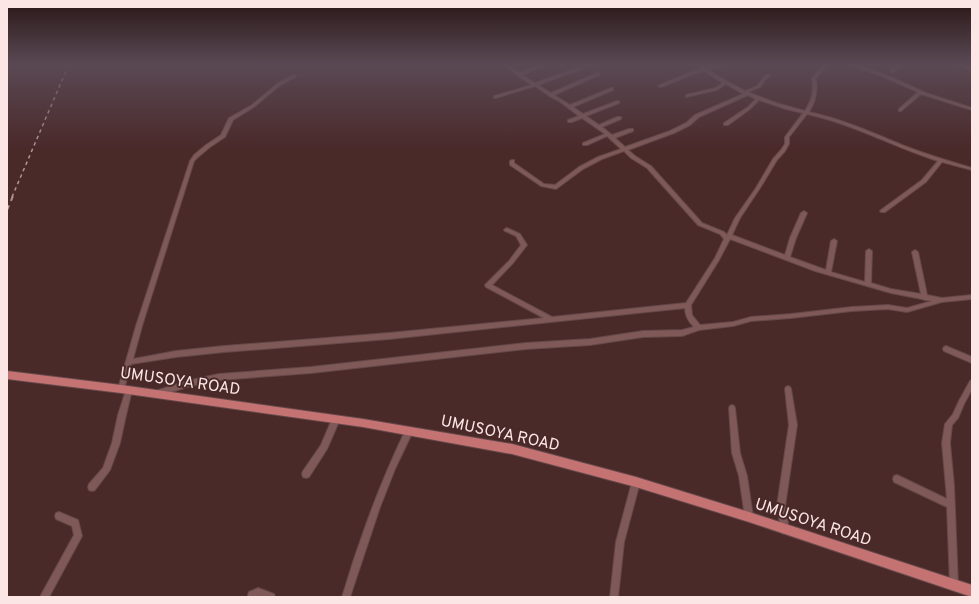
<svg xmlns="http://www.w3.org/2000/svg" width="979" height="604" viewBox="0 0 979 604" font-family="Overpass,sans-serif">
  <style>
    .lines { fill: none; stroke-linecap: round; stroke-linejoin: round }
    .minor-casing { stroke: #644849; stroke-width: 2 }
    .major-casing { stroke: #644849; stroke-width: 2 }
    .minor { fill: #7e5958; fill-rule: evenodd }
    .major { fill: #c57272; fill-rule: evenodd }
    .rail-far1 { stroke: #b09595; stroke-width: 1.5; stroke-dasharray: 3.5 3.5; stroke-linecap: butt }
    .rail { stroke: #b09595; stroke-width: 2; stroke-dasharray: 5 5; stroke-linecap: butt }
    .labels { text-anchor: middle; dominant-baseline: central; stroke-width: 4; stroke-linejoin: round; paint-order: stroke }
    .near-street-label { font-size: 16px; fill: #fce6e5; stroke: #4a2929 }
  </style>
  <rect width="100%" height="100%" fill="#4a2929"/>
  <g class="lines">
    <!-- minor casing -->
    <g class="minor-casing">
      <path id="minor" d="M 504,64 L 508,64 L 520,73 L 541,64 L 546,64 L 522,75 L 535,83 L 589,64 L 595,64 L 538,85 L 551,93 L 597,73 L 599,73 L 599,75 L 554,95 L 570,105 L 611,88 L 613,88 L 613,90 L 573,107 L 583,114 L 617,101 L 619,101 L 619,103 L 586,116 L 599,125 L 617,117 L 621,117 L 621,119 L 602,127 L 612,135 L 629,129 L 633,129 L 633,131 L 615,138 L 625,147 L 670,131 L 686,123 L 695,115 L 743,94 L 726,84 L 717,90 L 686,97 L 686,95 L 715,88 L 723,83 L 704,71 L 693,74 L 661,87 L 658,86 L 691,72 L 702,69 L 695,64 L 700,64 L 705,68 L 720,64 L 726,64 L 708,70 L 730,83 L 745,91 C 749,89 755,88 758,85 C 763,80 762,75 770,74 L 770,76 L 765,80 L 760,87 L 748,92 L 776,103 L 805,111 C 812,100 814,91 812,78 L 825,64 L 829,64 L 816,78 C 818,91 816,101 809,112 C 841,119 871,132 902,145 C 925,154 948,161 972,168 L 972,170 L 942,162 L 926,182 L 885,212 L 881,212 L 880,211 L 881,210 L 922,180 L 938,161 C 894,147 853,124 807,114 L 789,137 L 789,144 L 785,151 L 777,160 L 760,188 L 740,218 L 732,235 L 785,255 L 790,238 L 801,213 L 804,211 L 807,213 L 796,238 L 790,257 L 826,270 L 831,241 L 834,239 L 837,241 L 831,272 L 865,282 L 866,251 L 869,249 L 872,251 L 871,283 L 891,289 L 921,294 L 912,252 L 915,250 L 918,252 L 927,295 L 942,298 L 972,295 L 972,299 L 942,302 L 907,312 L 888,309 L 852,311 L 791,318 L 751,321 L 733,326 L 699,330 L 682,336 L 643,337 L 590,345 L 526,349 L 311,373 L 219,380 L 191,386 L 158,396 L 156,395 L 155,393 L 156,391 L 158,390 L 191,380 L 219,374 L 311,367 L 526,343 L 590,339 L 643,331 L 682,330 L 694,327 C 688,321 685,316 685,308 L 389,339 L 224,352 L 176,357 L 131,364 L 124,389 L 123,391 L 121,392 L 119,391 L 118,389 L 136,326 L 190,161 L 194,155 L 206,145 L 221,135 L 229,118 L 252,105 L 277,84 L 294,75 L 296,76 L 295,77 L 279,86 L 254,107 L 233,120 L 225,137 L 210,147 L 198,157 L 194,161 L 142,326 L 133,359 L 176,351 L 224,346 L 389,333 L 544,318 L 486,287 L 485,285 L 509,261 L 521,245 L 516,236 L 505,231 L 504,230 L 505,229 L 507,228 L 520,234 L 527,245 L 513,263 L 492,285 L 552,317 L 686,303 L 715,258 L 724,239 L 720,234 L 698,225 L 647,168 L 631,158 L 624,151 L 602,159 L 583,169 L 556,189 L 541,186 L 510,165 L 510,161 L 512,160 L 514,160 L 514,163 L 544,184 L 555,185 L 579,167 L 598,157 L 621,149 L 607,136 L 587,145 L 583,145 L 583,143 L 605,134 L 582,118 L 572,122 L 568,122 L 568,120 L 579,116 L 559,101 L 549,96 L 548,95 L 535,86 L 496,98 L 494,98 L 494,96 L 532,85 L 518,76 ZM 748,95 L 756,99 L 748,107 L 724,123 L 724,125 L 728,125 L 750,109 L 759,100 L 786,109 L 803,113 L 785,137 L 785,144 L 781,150 L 773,159 L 756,188 L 735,218 L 727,235 L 724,232 L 702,223 L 651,166 L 635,156 L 628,150 L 674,133 L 690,125 L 699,117 ZM 730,239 L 815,271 L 891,293 L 922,299 L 925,300 L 932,301 L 907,308 L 888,305 L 852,307 L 791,314 L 751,317 L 733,322 L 700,325 L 692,315 L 691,305 L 719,260 Z
        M 848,64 L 854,64 L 886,75 L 926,93 L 972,108 L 972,110 L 921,94 L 901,111 L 899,111 L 899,109 L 918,92 L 884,77 Z
        M 899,64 L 903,64 L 893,72 L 891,72 L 891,70 Z
        M 956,64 L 961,64 L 972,69 L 972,71 Z
        M 946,346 L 972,357 L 972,363 L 944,351 L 943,349 L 944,347 Z
        M 972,380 L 972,389 L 964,404 L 958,418 L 952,425 L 950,443 L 954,486 L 958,585 L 957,588 L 954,589 L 951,588 L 950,585 L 947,507 L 894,482 L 893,479 L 894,476 L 897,475 L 947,499 L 942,443 L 945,424 L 953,414 L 959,401 L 970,381 Z
        M 788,386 L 790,387 L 791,389 L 797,425 L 785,506 L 789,530 L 788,533 L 785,534 L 782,533 L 781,530 L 777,506 L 789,425 L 785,389 L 786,387 Z
        M 129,387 L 131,388 L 132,390 L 126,415 L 120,443 L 110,470 L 95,490 L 92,491 L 89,490 L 88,487 L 89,484 L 103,468 L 112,443 L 118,415 L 126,390 L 127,388 Z
        M 732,405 L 734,406 L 735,408 L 740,453 L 747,476 L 753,517 L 752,520 L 749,521 L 746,520 L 745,517 L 739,476 L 732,453 L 729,408 L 730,406 Z
        M 336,416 L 339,417 L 340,419 L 327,449 L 309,477 L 306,478 L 303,477 L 302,474 L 303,471 L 321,445 L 333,417 Z
        M 409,428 L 412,429 L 413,431 L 395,469 L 380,507 L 350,597 L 342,597 C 348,579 353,560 360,542 C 373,503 389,465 406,429 Z
        M 636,478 L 639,479 L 640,482 L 624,542 L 618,597 L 610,597 L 616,542 L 632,482 L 633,479 Z
        M 59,512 L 78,520 L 82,536 L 49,597 L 40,597 L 74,535 L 72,526 L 56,519 L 55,516 L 56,513 Z
        M 258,588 L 274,594 L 275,597 L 248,597 L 248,595 L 249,592 Z"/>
    </g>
    <!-- major casing -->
    <g class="major-casing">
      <path id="major" d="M 7,371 L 121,385 L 363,419 L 512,444 L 636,477 L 749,512 L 972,585 L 972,597 L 749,522 L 636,487 L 512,454 L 363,427 L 121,393 L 7,379 Z"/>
    </g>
    <!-- minor -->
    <use href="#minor" class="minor"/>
    <!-- major -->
    <use href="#major" class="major"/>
    <!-- rail-far1 -->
    <path class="rail-far1" d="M 12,197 L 69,64"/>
    <!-- rail -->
    <path class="rail" d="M 7,210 L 13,196"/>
  </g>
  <!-- sky -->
  <linearGradient id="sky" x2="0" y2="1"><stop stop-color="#291717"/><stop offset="0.43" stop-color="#5a4954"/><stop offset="1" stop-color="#5a4954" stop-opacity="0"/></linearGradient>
  <rect width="979" height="149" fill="url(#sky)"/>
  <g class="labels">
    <!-- near-street labels -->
    <g class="near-street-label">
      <text transform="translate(180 382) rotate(8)">UMUSOYA ROAD</text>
      <text transform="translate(500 434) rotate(12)">UMUSOYA ROAD</text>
      <text transform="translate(813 523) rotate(18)">UMUSOYA ROAD</text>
    </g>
  </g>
  <!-- border -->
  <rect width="979" height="604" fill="none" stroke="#fce6e5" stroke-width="16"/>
</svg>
